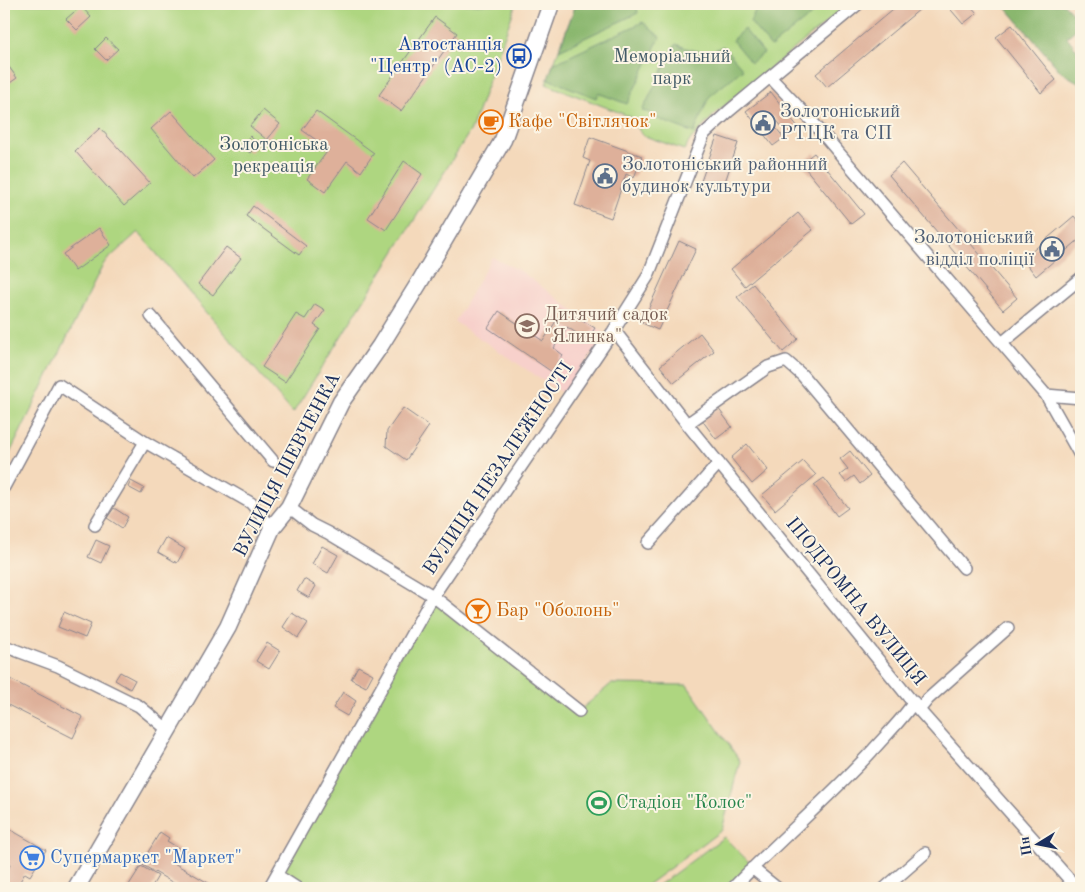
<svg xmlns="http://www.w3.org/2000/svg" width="1085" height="892" viewBox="0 0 1085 892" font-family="'Old Standard TT',serif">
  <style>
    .built { fill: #f7d0cb }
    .green { fill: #aed680; stroke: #64826f }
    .forest { fill: #8ab76e; stroke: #527366 }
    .building { fill: #deb09a }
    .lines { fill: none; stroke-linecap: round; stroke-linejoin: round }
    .minor-casing { stroke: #88848c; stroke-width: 14 }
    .secondary-casing { stroke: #88848c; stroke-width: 19 }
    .minor { stroke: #fff; stroke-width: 11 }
    .secondary { stroke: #fff; stroke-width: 16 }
    .labels { text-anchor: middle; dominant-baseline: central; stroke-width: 4; stroke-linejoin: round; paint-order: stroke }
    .transit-label { font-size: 19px; fill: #164399; stroke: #fcf5e5; text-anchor: end }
    .park-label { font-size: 19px; fill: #405966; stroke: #fcf5e5 }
    .service-label { font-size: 19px; fill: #4e5e75; stroke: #fcf5e5; text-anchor: start }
    .food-label { font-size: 19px; fill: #c56008; stroke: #fcf5e5; text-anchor: start }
    .education-label { font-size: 19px; fill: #785e54; stroke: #fcf5e5; text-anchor: start }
    .street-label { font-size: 19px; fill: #1b2f5e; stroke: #fcf5e5 }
    .leisure-label { font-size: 19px; fill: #27864d; stroke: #fcf5e5; text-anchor: start }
    .shop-label { font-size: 19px; fill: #366cbe; stroke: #fcf5e5; text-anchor: start }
  </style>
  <rect width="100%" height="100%" fill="#fcf5e5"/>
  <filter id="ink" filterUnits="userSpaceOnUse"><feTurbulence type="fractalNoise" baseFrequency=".02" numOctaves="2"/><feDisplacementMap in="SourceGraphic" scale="10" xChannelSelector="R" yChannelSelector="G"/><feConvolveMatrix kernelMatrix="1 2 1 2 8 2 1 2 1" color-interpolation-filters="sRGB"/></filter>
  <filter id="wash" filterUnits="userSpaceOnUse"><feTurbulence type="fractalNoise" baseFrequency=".0096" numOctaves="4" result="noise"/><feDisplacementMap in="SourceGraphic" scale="20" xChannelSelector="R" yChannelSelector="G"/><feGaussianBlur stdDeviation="1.12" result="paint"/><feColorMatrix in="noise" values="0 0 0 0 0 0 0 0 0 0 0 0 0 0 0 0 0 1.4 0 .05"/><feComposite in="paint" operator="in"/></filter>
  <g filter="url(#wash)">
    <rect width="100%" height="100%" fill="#f4d9bb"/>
    <!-- built -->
    <path class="built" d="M 492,257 L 522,272 L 605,334 L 565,395 L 455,322 Z"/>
    <!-- green -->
    <path class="green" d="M 4,4 L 516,4 L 472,128 L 293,413 L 138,232 L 104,263 L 4,465 Z
      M 576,4 L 849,4 L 717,112 L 691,139 L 684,150 L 642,135 L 631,117 L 546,84 Z
      M 433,596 L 579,711 L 611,684 L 687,685 L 740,761 L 722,830 L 643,888 L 297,888 L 277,875 Z
      M 724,837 L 750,863 L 726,888 L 655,888 Z"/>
    <!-- forest -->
    <path class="forest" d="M 576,4 L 636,4 L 638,13 L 559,50 Z
      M 758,4 L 825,4 L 771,47 L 750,22 Z
      M 1003,4 L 1064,4 L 1075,16 L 1081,11 L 1081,25 L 1067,37 L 1081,55 L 1081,84 L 1061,72 Z
      M 643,22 L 660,37 L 627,104 L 598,93 L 596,98 L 548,79 L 553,64 Z
      M 744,29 L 764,53 L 751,63 L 732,40 Z
      M 676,44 C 687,49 700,53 712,51 C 715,50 720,47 723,46 L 743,69 L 709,97 L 694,133 L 650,116 L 651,113 L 642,111 Z"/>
    <g id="blocks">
      <!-- building -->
      <path class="building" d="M 899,4 L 926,4 L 827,87 L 816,74 Z
        M 946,4 L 969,4 L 977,13 L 963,24 Z
        M 81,6 L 91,17 L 77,30 L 66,19 Z
        M 435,17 L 457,33 L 401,111 L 379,95 Z
        M 1012,25 L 1056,80 L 1041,93 L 996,37 Z
        M 106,38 L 118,49 L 106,60 L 95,49 Z
        M 4,60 L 17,78 L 7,85 L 4,81 Z
        M 771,92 L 798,127 L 788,134 L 773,116 L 769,119 L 784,138 L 773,146 L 746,111 Z
        M 263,110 L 280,124 L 267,140 L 250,126 Z
        M 171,111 L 214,160 L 193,178 L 151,129 Z
        M 316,111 L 374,153 L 361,172 L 347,161 L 325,192 L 307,179 L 329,149 L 302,130 Z
        M 100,128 L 150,183 L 124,206 L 75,151 Z
        M 250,136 L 258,144 L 250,153 L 241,145 Z
        M 717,136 L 738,143 L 722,191 L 700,184 Z
        M 590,137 L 642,156 L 634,178 L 626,174 L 611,218 L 575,205 L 590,161 L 583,158 Z
        M 814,153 L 864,214 L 851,224 L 801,163 Z
        M 404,161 L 422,174 L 386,230 L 368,218 Z
        M 902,163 L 1017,298 L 1003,310 L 889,175 Z
        M 253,206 L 306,246 L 299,255 L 246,216 Z
        M 798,213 L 813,230 L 745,286 L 731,269 Z
        M 1074,216 L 1081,225 L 1081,238 L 1036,276 L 1023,259 Z
        M 99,228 L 111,245 L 75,271 L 63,254 Z
        M 679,241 L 696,249 L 658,330 L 642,323 Z
        M 226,247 L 241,258 L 213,295 L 198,284 Z
        M 753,284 L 798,339 L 783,352 L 737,297 Z
        M 315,304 L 325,310 L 314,325 L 320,329 L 285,382 L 262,367 L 296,314 L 305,319 Z
        M 564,309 L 595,328 L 587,340 L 567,327 L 554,348 L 563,355 L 552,372 L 488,328 L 499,311 L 543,341 Z
        M 700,333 L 714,351 L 674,383 L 660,366 Z
        M 403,408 L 429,426 L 406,460 L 386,446 L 387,431 Z
        M 718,408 L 732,427 L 716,439 L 702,420 Z
        M 747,444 L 768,470 L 752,484 L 731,458 Z
        M 850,451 L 870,476 L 860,484 L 854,476 L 846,482 L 840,475 L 848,469 L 840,459 Z
        M 803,461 L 816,475 L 775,510 L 762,495 Z
        M 824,478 L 848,508 L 837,516 L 814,485 Z
        M 131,481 L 144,488 L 141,494 L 128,487 Z
        M 114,508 L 128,517 L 122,528 L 107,518 Z
        M 166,538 L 185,549 L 177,563 L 158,552 Z
        M 96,540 L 109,546 L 101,563 L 88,557 Z
        M 322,546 L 338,555 L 328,573 L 312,564 Z
        M 304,579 L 316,586 L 309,598 L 297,591 Z
        M 64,612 L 91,624 L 85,638 L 58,627 Z
        M 292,613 L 308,623 L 298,638 L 283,627 Z
        M 267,643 L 280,651 L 269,669 L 256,661 Z
        M 358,666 L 373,674 L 366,687 L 351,679 Z
        M 120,672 L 135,680 L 130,689 L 115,680 Z
        M 4,676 L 83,717 L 73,738 L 4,703 Z
        M 343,692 L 356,701 L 347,716 L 333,708 Z
        M 4,826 L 46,850 L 30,876 L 25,873 L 16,888 L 4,888 L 4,876 L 10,865 L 4,861 Z
        M 160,832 L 169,838 L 167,841 L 180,849 L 172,862 L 217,888 L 182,888 L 141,864 Z
        M 141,866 L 158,876 L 151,888 L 127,888 Z"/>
    </g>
  </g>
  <g filter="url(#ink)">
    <use href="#blocks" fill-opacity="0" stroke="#88848c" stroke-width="1"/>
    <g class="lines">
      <!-- minor casing -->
      <g class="minor-casing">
        <path id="minor" d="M 770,77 L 810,119 L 1046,395 L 1081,457
          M 151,316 L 273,461
          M 614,330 L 687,424 L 919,710 L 1077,888
          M 1002,343 L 1081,278
          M 1046,395 L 1081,398
          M 687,424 L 768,367 L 786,361 L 802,375 L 964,568
          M 4,487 L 59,385 L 145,442 L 251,503 L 272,528
          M 289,507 L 312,525 L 328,533 L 433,596 L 579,711
          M 95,525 L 145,442
          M 648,543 L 719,463
          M 4,646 L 58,666 L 139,706 L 168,730
          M 919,710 L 928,699 L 1008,628
          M 752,868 L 777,888
          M 277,875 L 297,888
          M 269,888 L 433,596 L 614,330 L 648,276 L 704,134 L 729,111 L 858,4
          M 733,888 C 778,841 828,799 872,751 C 886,735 902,720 914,702
          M 885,888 L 925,853"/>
      </g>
      <!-- secondary casing -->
      <g class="secondary-casing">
        <path id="secondary" d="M 76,888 L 228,627 L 272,528 L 289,507 L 341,402 L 380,346 L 419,283 L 503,140 L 551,4"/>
      </g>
      <!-- minor -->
      <use href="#minor" class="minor"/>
      <!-- secondary -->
      <use href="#secondary" class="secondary"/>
    </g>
  </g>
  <!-- icons -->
  <defs>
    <g id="bus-ring" transform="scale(1.25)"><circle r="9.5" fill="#fcf5e5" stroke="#1a4fb4" stroke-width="1.5"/><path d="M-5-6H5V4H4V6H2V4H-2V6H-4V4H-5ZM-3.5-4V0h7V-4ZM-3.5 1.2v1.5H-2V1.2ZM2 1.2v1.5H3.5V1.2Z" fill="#1a4fb4"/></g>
    <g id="cafe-ring" transform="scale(1.25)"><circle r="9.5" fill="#fcf5e5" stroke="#e8710a" stroke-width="1.5"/><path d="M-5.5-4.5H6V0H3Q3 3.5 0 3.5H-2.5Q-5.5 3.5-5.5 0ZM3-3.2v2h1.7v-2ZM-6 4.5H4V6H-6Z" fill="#e8710a"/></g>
    <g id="civic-ring" transform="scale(1.25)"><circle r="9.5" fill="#fcf5e5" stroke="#5c6f8a" stroke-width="1.5"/><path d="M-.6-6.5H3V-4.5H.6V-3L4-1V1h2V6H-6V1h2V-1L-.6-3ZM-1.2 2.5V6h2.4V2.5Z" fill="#5c6f8a"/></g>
    <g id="school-ring" transform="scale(1.25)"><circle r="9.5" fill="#fcf5e5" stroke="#8d6e63" stroke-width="1.5"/><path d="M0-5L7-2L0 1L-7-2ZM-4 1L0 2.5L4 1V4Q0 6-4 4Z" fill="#8d6e63"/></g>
    <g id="bar-ring" transform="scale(1.25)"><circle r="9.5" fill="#fcf5e5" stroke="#e8710a" stroke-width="1.5"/><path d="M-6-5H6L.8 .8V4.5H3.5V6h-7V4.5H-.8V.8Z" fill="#e8710a"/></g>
    <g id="stadium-ring" transform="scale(1.25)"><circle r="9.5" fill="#fcf5e5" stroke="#2e9e5b" stroke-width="1.5"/><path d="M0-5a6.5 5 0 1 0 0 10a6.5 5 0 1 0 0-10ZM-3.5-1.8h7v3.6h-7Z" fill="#2e9e5b"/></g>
    <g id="supermarket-ring" transform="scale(1.25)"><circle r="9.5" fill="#fcf5e5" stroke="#3f7fe0" stroke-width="1.5"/><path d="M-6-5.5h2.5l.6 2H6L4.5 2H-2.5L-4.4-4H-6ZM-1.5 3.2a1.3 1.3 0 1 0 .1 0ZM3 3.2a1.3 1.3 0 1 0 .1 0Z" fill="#3f7fe0"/></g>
  </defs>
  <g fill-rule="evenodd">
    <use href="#bus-ring" x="519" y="56"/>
    <use href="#cafe-ring" x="491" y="122"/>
    <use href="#civic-ring" x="763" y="123"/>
    <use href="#civic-ring" x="605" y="176"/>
    <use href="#civic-ring" x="1052" y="249"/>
    <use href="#school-ring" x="527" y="326"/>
    <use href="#bar-ring" x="478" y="611"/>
    <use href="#stadium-ring" x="599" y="803"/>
    <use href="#supermarket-ring" x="32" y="858"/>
  </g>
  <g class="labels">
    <!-- transit labels -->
    <g class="transit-label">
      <text x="502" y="45">Автостанція<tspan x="502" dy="22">"Центр" (АС-2)</tspan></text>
    </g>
    <!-- park labels -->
    <g class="park-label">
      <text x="672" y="57">Меморіальний<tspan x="672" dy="22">парк</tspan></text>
      <text x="274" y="145">Золотоніська<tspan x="274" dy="22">рекреація</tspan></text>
    </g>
    <!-- service labels -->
    <g class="service-label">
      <text x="780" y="112">Золотоніський<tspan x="780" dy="22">РТЦК та СП</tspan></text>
      <text x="622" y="165">Золотоніський районний<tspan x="622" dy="22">будинок культури</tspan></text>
      <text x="1034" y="238" text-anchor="end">Золотоніський<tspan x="1034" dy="22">відділ поліції</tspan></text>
    </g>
    <!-- food labels -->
    <g class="food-label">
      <text x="508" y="122">Кафе "Світлячок"</text>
      <text x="496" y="611">Бар "Оболонь"</text>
    </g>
    <!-- education labels -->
    <g class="education-label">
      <text x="544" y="315">Дитячий садок<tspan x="544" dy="22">"Ялинка"</tspan></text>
    </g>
    <!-- street labels -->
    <g class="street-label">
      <text transform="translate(288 465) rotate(-62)">ВУЛИЦЯ ШЕВЧЕНКА</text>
      <text transform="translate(499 469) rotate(-56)">ВУЛИЦЯ НЕЗАЛЕЖНОСТІ</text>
      <text transform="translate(855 602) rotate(51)">ІПОДРОМНА ВУЛИЦЯ</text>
    </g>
    <!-- leisure labels -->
    <g class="leisure-label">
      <text x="616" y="803">Стадіон "Колос"</text>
    </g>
    <!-- shop labels -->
    <g class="shop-label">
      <text x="50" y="858">Супермаркет "Маркет"</text>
    </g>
  </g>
  <!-- margin -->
  <rect width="1085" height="892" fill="none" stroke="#fcf5e5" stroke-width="20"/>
  <!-- north arrow -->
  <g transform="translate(1038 844) rotate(260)" stroke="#fcf5e5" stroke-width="4" paint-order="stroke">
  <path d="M0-4L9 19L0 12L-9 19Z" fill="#1b2f5e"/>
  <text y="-8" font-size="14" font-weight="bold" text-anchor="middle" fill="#1b2f5e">Пн</text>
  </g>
</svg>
